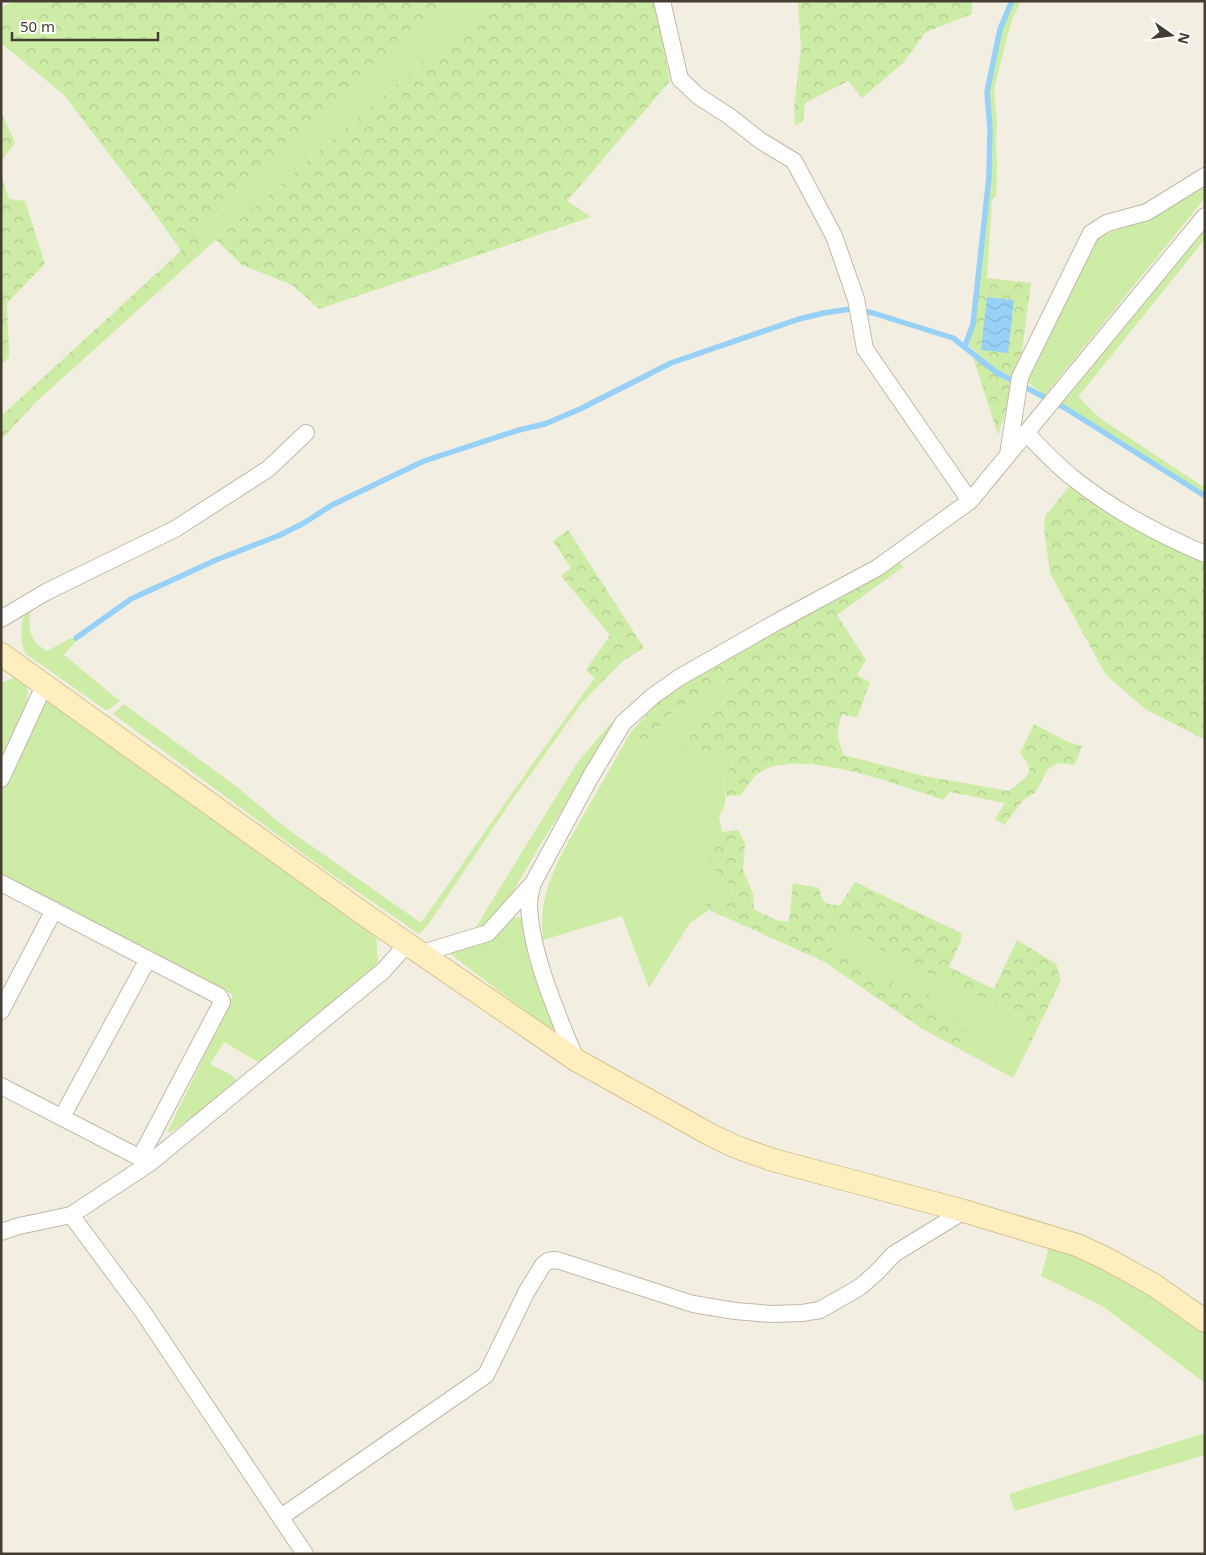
<svg xmlns="http://www.w3.org/2000/svg" width="1206" height="1555" viewBox="0 0 1206 1555" font-family="'Noto Sans',sans-serif">
  <style>
    .grass { fill: #cdeca6 }
    .forest { fill: url(#forest-crowns) }
    .water { fill: url(#water-waves) }
    .lines { fill: none; stroke-linecap: round; stroke-linejoin: round }
    .stream { stroke: #97d1f7; stroke-width: 5.5 }
    .street-casing { stroke: #c2b8a7; stroke-width: 18 }
    .secondary-casing { stroke: #d7c38d; stroke-width: 24 }
    .street { stroke: #fff; stroke-width: 16 }
    .secondary { stroke: #ffefc0; stroke-width: 22 }
  </style>
  <defs>
    <pattern id="forest-crowns" width="20" height="18" patternUnits="userSpaceOnUse" patternTransform="scale(1.25)"><rect width="20" height="18" fill="#cdeca6"/><path d="M2 6a3 3 0 1 1 6 0M12 15a3 3 0 1 1 6 0" fill="none" stroke="#b1cb8f"/></pattern>
    <pattern id="water-waves" width="16" height="10" patternUnits="userSpaceOnUse" patternTransform="scale(1.25)"><rect width="16" height="10" fill="#97d1f7"/><path d="M0 5q4-4 8 0t8 0" fill="none" stroke="#84b4d4"/></pattern>
  </defs>
  <rect width="100%" height="100%" fill="#f3eee2"/>
  <!-- grass -->
  <path class="grass" d="M 14,1 L 54,1 L 1,27 L 1,8 Z
    M 455,1 L 493,1 L 210,245 L 198,232 L 333,108 Z
    M 1013,1 L 1021,1 L 1013,17 L 1008,33 L 994,89 L 997,123 L 996,141 L 997,167 L 996,196 L 992,200 L 987,278 L 980,277 L 990,177 L 992,129 L 988,92 L 1001,30 Z
    M 1205,178 L 1205,198 L 1045,395 L 1024,380 L 1096,239 L 1123,227 Z
    M 1205,224 L 1205,239 L 1078,397 L 1101,419 L 1205,488 L 1205,495 L 1059,402 Z
    M 1073,484 L 1205,559 L 1205,568 L 1159,549 L 1068,488 Z
    M 32,606 C 27,625 28,641 47,651 L 71,638 L 77,640 L 64,655 L 120,701 L 107,711 L 26,654 C 18,640 21,621 27,608 Z
    M 21,675 L 28,692 L 27,703 L 1,768 L 1,683 Z
    M 737,678 L 746,681 L 680,746 L 734,758 L 722,785 C 728,799 726,804 719,817 L 722,832 L 711,846 L 733,887 L 734,893 L 725,899 L 706,904 L 709,910 L 690,923 L 649,988 L 622,916 L 543,940 C 536,891 564,850 587,809 C 602,784 616,758 630,733 L 639,739 L 647,739 L 677,708 L 704,693 Z
    M 594,679 L 600,684 L 581,704 L 512,800 L 428,925 L 419,934 L 320,866 L 113,714 L 124,704 L 237,787 L 286,828 L 421,923 L 536,759 Z
    M 50,700 L 376,933 L 378,961 L 371,974 L 260,1063 L 224,1042 L 210,1064 L 233,1076 L 237,1083 L 174,1130 L 167,1133 L 233,995 L 1,873 L 1,792 L 40,707 L 45,701 Z
    M 620,719 L 540,845 L 505,906 L 495,921 L 474,930 L 577,763 L 610,724 Z
    M 518,917 L 523,919 L 565,1041 L 445,950 L 511,918 Z
    M 862,932 L 874,946 L 908,964 L 1020,1016 L 1030,1044 L 1013,1078 L 965,1052 L 970,1035 L 941,1009 L 924,989 L 904,990 L 854,960 L 836,955 L 826,939 Z
    M 1049,1247 L 1099,1266 L 1205,1327 L 1205,1383 L 1102,1306 L 1041,1276 Z
    M 1205,1433 L 1205,1455 L 1015,1511 L 1009,1494 Z"/>
  <!-- forest -->
  <path class="forest" d="M 54,1 L 455,1 L 333,108 L 198,232 L 210,245 L 36,402 L 1,440 L 1,416 L 181,251 L 158,218 L 64,95 L 1,43 L 1,27 Z
    M 493,1 L 655,1 L 670,81 L 567,201 L 591,217 L 319,309 L 292,285 L 242,265 L 216,240 Z
    M 798,1 L 972,1 L 972,14 L 926,32 L 903,63 L 862,98 L 848,81 L 805,103 L 803,121 L 795,126 L 794,108 L 801,48 Z
    M 1,112 L 15,143 L 1,161 Z
    M 1,174 L 9,199 L 25,201 L 45,264 L 7,303 L 9,357 L 1,365 Z
    M 980,277 L 1031,283 L 1021,359 L 1012,377 L 997,370 L 968,345 L 974,324 Z
    M 973,357 L 1012,385 L 1012,393 L 998,435 Z
    M 1068,488 L 1159,549 L 1205,568 L 1205,740 L 1145,709 L 1106,675 L 1050,573 L 1044,529 L 1045,516 Z
    M 568,530 L 644,648 L 623,661 L 600,684 L 586,670 L 610,635 L 561,576 L 571,568 L 553,541 Z
    M 899,561 L 903,567 L 837,615 L 866,660 L 857,675 L 870,682 L 857,718 L 842,714 C 836,731 837,739 844,755 L 924,776 L 1009,791 C 1027,776 1038,774 1020,753 L 1034,724 L 1068,742 L 1082,746 L 1075,765 L 1058,763 L 1048,769 L 1035,793 L 1024,799 L 1004,825 L 995,819 L 1005,803 L 950,792 L 943,800 C 900,786 802,747 760,772 C 753,776 746,788 741,795 L 727,796 L 722,785 L 734,758 L 680,746 L 746,681 L 737,678 L 704,693 L 677,708 L 647,739 L 639,739 L 630,733 L 660,700 L 699,674 Z
    M 738,830 L 745,843 L 743,870 L 753,894 L 754,909 L 776,920 L 788,922 C 792,909 791,896 793,883 L 819,888 C 823,903 824,905 840,905 L 855,882 L 961,933 L 961,941 L 949,967 L 994,989 L 1017,940 L 1056,964 L 1061,980 L 1030,1044 L 1020,1016 L 908,964 L 874,946 L 862,932 L 826,939 L 836,955 L 854,960 L 904,990 L 924,989 L 941,1009 L 971,1035 L 965,1052 L 921,1028 L 823,961 L 709,910 L 705,904 L 725,899 L 734,893 L 733,887 L 709,864 L 711,846 L 722,832 Z"/>
  <!-- water -->
  <path class="water" d="M 987,297 L 1014,300 L 1008,353 L 981,350 Z"/>
  <g class="lines">
    <!-- stream -->
    <path class="stream" d="M 965,346 L 973,324 L 989,177 L 990,128 L 987,92 L 1000,29 L 1012,1
      M 76,638 L 131,599 L 216,560 L 280,535 L 304,523 L 332,505 L 424,461 L 519,430 L 545,424 L 580,409 L 671,363 L 799,319 L 824,313 L 850,309 L 873,313 L 953,338 L 996,372 L 1065,408 L 1205,496"/>
    <!-- street casing -->
    <g class="street-casing">
      <path id="street" d="M 662,1 L 680,79 L 698,96 L 729,116 L 761,141 L 794,161 L 834,236 L 856,299 L 865,349 L 970,501
        M 1026,433 C 1041,448 1056,465 1073,478 C 1113,510 1158,534 1205,554
        M 1008,455 L 1020,377 L 1091,233 L 1107,223 L 1147,212 L 1205,176
        M 1,619 L 46,592 L 175,529 L 268,469 L 306,433
        M 1,779 L 44,686
        M 1,883 L 219,996 L 222,1002 L 140,1158
        M 533,883 C 531,890 529,898 529,905 C 531,955 557,1013 576,1060
        M 422,953 L 488,933 L 533,883 L 591,776 L 623,723 L 653,696 L 680,677 L 775,623 L 877,568 L 970,501 L 1205,216
        M 1,1011 L 54,910
        M 1,1086 L 150,1163
        M 62,1117 L 148,959
        M 71,1215 L 143,1312 L 305,1554
        M 1,1232 L 19,1226 L 71,1215 L 150,1163 L 383,971 L 408,943
        M 281,1517 L 486,1375 L 527,1291 L 543,1265 L 548,1261 L 554,1260 L 560,1261 L 693,1304 L 735,1311 L 772,1314 L 802,1313 L 820,1310 L 860,1287 L 876,1273 L 894,1254 L 964,1211"/>
    </g>
    <!-- secondary casing -->
    <g class="secondary-casing">
      <path id="secondary" d="M 1,654 L 368,917 L 576,1060 L 711,1135 L 736,1147 L 773,1160 L 964,1211 L 1077,1245 L 1105,1258 L 1154,1285 L 1205,1321"/>
    </g>
    <!-- street -->
    <use href="#street" class="street"/>
    <!-- secondary -->
    <use href="#secondary" class="secondary"/>
  </g>
  <!-- border -->
  <rect width="1206" height="1555" fill="none" stroke="#453d32" stroke-width="5"/>
  <!-- north arrow -->
  <g transform="translate(1171 35) rotate(104)" stroke="#ffffff" stroke-width="4" paint-order="stroke">
  <path d="M0-4L9 19L0 12L-9 19Z" fill="#453d32"/>
  <text y="-8" font-size="14" font-weight="bold" text-anchor="middle" fill="#453d32">N</text>
  </g>
  <!-- scale -->
  <path d="M12 32v8h146v-8" fill="none" stroke="#453d32" stroke-width="2.5"/>
  <text x="20" y="32" font-size="15" fill="#453d32" stroke="#ffffff" stroke-width="4" paint-order="stroke">50 m</text>
</svg>
